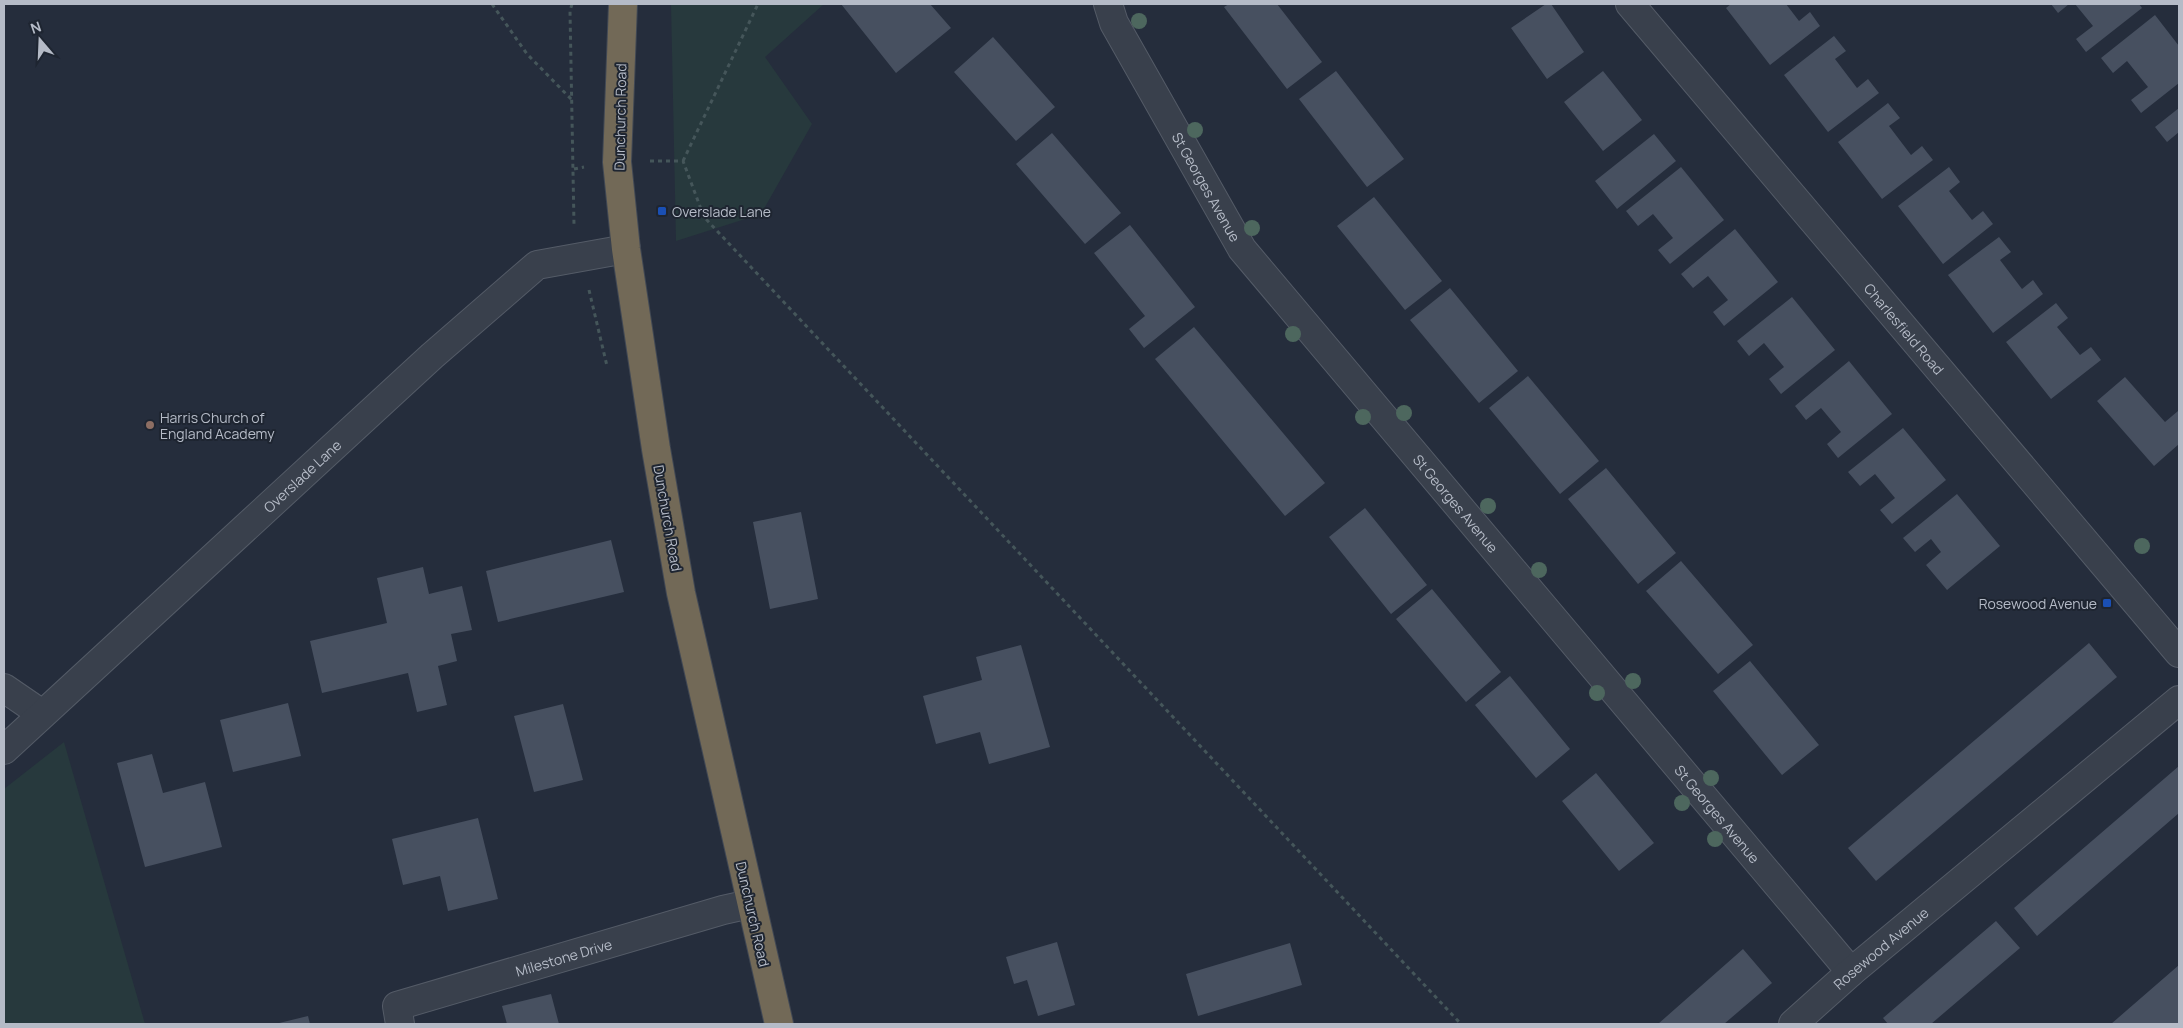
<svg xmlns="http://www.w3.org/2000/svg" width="2183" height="1028" viewBox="0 0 2183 1028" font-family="Manrope,sans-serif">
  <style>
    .green { fill: #27393d }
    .building { fill: #475060 }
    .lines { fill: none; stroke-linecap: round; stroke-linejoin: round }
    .minor-casing { stroke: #545b67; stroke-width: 30 }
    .highway-casing { stroke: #414854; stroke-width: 30 }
    .path { stroke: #45565a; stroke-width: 3; stroke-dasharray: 4 4; stroke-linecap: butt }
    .minor { stroke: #39404c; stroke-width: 28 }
    .highway { stroke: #726957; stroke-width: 28 }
    .tree { fill: #4d675e }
    .transit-dot { fill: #1a4fb4; stroke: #1e2531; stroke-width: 2 }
    .education-dot { fill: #8d6e63; stroke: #1e2531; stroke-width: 2 }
    .labels { text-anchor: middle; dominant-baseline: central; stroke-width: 4; stroke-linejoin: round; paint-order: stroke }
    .street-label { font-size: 14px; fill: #b5bbc7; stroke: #1e2531 }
    .poi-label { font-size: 14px; fill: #b5bbc7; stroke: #1e2531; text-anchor: start }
  </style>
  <rect width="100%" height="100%" fill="#252d3c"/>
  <!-- green -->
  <path class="green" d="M 671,4 L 824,4 L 765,57 L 812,124 L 761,214 L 676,241 Z
    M 64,742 L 145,1024 L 4,1024 L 4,789 Z"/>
  <!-- building -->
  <path class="building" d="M 841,4 L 930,4 L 951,28 L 896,73 Z
    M 1229,4 L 1277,4 L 1322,62 L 1287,89 L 1224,7 Z
    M 1546,4 L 1551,4 L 1584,52 L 1547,79 L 1511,28 Z
    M 1731,4 L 1786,4 L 1799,21 L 1810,12 L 1820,26 L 1770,65 L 1726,8 Z
    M 2051,4 L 2069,4 L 2058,13 Z
    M 2075,4 L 2139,4 L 2142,8 L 2086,52 L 2076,39 L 2093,26 Z
    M 2155,15 L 2179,46 L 2179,83 L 2141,113 L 2131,100 L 2148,87 L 2127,61 L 2113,73 L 2101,58 Z
    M 1834,36 L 1846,51 L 1835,59 L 1857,88 L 1868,79 L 1879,93 L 1828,132 L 1784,75 Z
    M 993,37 L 1055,107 L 1016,141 L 954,72 Z
    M 1336,71 L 1404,159 L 1367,187 L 1299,99 Z
    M 1603,71 L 1642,120 L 1603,151 L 1564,102 Z
    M 1888,103 L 1900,118 L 1889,126 L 1911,155 L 1922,146 L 1933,160 L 1882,199 L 1838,142 Z
    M 2179,108 L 2179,132 L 2167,142 L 2155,127 Z
    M 1052,133 L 1121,213 L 1085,244 L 1016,164 Z
    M 1654,134 L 1676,161 L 1617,209 L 1595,181 Z
    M 1681,167 L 1724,220 L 1670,264 L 1658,250 L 1673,238 L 1653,214 L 1638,226 L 1626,211 Z
    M 1949,167 L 1960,182 L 1949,191 L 1972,220 L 1983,211 L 1993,224 L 1943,264 L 1898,206 Z
    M 1374,197 L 1442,281 L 1405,310 L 1337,226 Z
    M 1130,225 L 1195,307 L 1144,348 L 1129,329 L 1145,316 L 1094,253 Z
    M 1735,229 L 1778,282 L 1724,326 L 1713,312 L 1728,300 L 1708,276 L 1693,288 L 1681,274 Z
    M 1999,237 L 2011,252 L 2000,260 L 2022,289 L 2033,280 L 2043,294 L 1993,333 L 1948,275 Z
    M 1450,288 L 1518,371 L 1479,403 L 1410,320 Z
    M 1792,297 L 1835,350 L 1781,394 L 1769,379 L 1784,367 L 1764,343 L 1749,356 L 1737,341 Z
    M 2056,303 L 2068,318 L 2057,327 L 2080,355 L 2091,347 L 2101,360 L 2051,399 L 2006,342 Z
    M 1194,327 L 1325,483 L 1285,516 L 1155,359 Z
    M 1849,361 L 1892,414 L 1838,458 L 1827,444 L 1841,432 L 1821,408 L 1806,420 L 1795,406 Z
    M 1528,376 L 1599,461 L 1560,494 L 1489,408 Z
    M 2125,377 L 2165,422 L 2178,411 L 2179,412 L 2179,444 L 2154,466 L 2097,401 Z
    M 1903,428 L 1946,480 L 1892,524 L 1880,510 L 1895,498 L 1875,474 L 1860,486 L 1848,472 Z
    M 1606,468 L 1676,553 L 1638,584 L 1568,499 Z
    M 1957,494 L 2000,546 L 1947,590 L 1926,565 L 1941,552 L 1931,539 L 1915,552 L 1903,538 Z
    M 1365,508 L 1427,585 L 1391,614 L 1329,537 Z
    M 801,512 L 818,599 L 770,609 L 753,522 Z
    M 611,540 L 624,592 L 498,622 L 486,571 Z
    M 1681,561 L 1753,645 L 1718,674 L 1646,591 Z
    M 423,567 L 429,594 L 462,586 L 472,630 L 451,634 L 457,661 L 438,666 L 447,705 L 417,712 L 408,673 L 322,693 L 310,641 L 387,623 L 377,578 Z
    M 1432,589 L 1501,672 L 1466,702 L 1396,619 Z
    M 2089,643 L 2117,677 L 1876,881 L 1848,848 Z
    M 1021,645 L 1050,747 L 989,764 L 980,732 L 936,744 L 923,696 L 982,680 L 976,657 Z
    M 1750,661 L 1819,745 L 1782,775 L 1713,691 Z
    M 1510,676 L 1570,749 L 1536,778 L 1475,705 Z
    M 288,703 L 301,756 L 233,772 L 220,720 Z
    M 563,704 L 583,780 L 534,792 L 514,716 Z
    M 152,754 L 163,793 L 205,782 L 222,847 L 145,867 L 117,763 Z
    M 2179,766 L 2179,813 L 2037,936 L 2014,908 Z
    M 1596,773 L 1654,843 L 1619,871 L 1562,801 Z
    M 478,818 L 498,899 L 448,911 L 440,876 L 403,885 L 392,839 Z
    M 1996,921 L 2020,948 L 1931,1024 L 1888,1024 L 1883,1018 Z
    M 1057,942 L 1075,1005 L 1038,1016 L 1027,980 L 1014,984 L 1006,957 Z
    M 1290,943 L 1302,985 L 1198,1016 L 1186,974 Z
    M 1743,949 L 1772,983 L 1724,1024 L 1658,1024 Z
    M 2179,965 L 2179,1022 L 2177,1024 L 2111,1024 Z
    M 551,994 L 559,1024 L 507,1024 L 502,1006 Z
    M 308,1016 L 310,1024 L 275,1024 Z"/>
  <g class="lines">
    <!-- minor casing -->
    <g class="minor-casing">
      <g id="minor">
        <path id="s1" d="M 1108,4 L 1114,23 L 1242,249 L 1851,972"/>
        <path id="s2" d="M 1630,4 L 2179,653"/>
        <path d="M 4,688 L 42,714"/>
        <path id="s3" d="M 4,750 L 432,356 L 537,265 L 626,249"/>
        <path id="s4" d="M 400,1024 L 397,1006 L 723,910 L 750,904"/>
        <path id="s5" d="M 1793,1024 L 1851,972 L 2179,700"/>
      </g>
    </g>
    <!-- highway casing -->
    <g class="highway-casing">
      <path id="highway" d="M 623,4 L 617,162 L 626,249 L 656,449 L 681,593 L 779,1024"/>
    </g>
    <!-- path -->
    <path class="path" d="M 492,4 L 527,54 L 572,100
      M 572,4 L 570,11 L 574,225
      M 650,161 L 683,161 L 704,217 L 1461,1024
      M 683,161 L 758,4
      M 574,169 L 584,167
      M 589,290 L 607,366"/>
    <!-- minor -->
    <use href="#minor" class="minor"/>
    <!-- highway -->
    <use href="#highway" class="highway"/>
  </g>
  <!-- trees -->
  <g class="tree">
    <circle cx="1139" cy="21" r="8"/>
    <circle cx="1195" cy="130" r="8"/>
    <circle cx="1252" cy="228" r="8"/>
    <circle cx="1293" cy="334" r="8"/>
    <circle cx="1404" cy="413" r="8"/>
    <circle cx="1363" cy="417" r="8"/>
    <circle cx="1488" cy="506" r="8"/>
    <circle cx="2142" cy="546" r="8"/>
    <circle cx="1539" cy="570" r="8"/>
    <circle cx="1633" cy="681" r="8"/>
    <circle cx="1597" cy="693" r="8"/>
    <circle cx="1711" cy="778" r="8"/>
    <circle cx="1682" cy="803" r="8"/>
    <circle cx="1715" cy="839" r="8"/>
  </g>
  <!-- markers -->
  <g class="transit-dot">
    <rect x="657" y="206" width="10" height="10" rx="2.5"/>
    <rect x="2102" y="598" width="10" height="10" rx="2.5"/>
  </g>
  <circle class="education-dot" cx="150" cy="425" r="5"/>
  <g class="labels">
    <!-- street labels -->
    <g class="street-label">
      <text transform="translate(620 117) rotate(-89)">Dunchurch Road</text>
      <text stroke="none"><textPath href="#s1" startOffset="208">St Georges Avenue</textPath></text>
      <text stroke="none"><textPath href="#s2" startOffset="425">Charlesfield Road</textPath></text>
      <text stroke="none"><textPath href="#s3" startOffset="405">Overslade Lane</textPath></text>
      <text stroke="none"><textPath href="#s1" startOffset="612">St Georges Avenue</textPath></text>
      <text transform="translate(668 518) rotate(80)">Dunchurch Road</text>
      <text stroke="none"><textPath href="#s1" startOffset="1018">St Georges Avenue</textPath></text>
      <text transform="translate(753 914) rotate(77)">Dunchurch Road</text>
      <text stroke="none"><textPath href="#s5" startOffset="116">Rosewood Avenue</textPath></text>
      <text stroke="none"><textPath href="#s4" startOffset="192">Milestone Drive</textPath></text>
    </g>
    <!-- poi labels -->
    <g class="poi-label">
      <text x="672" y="211">Overslade Lane</text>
      <text x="160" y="417">Harris Church of<tspan x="160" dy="16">England Academy</tspan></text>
      <text x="2097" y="603" text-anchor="end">Rosewood Avenue</text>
    </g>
  </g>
  <!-- border -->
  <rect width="2183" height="1028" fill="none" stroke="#b5bbc7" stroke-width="10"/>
  <!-- north arrow -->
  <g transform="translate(40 40) rotate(341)" stroke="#1e2531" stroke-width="4" paint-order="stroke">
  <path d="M0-4L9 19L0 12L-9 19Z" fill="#b5bbc7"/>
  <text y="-8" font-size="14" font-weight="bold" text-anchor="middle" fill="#b5bbc7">N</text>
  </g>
</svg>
